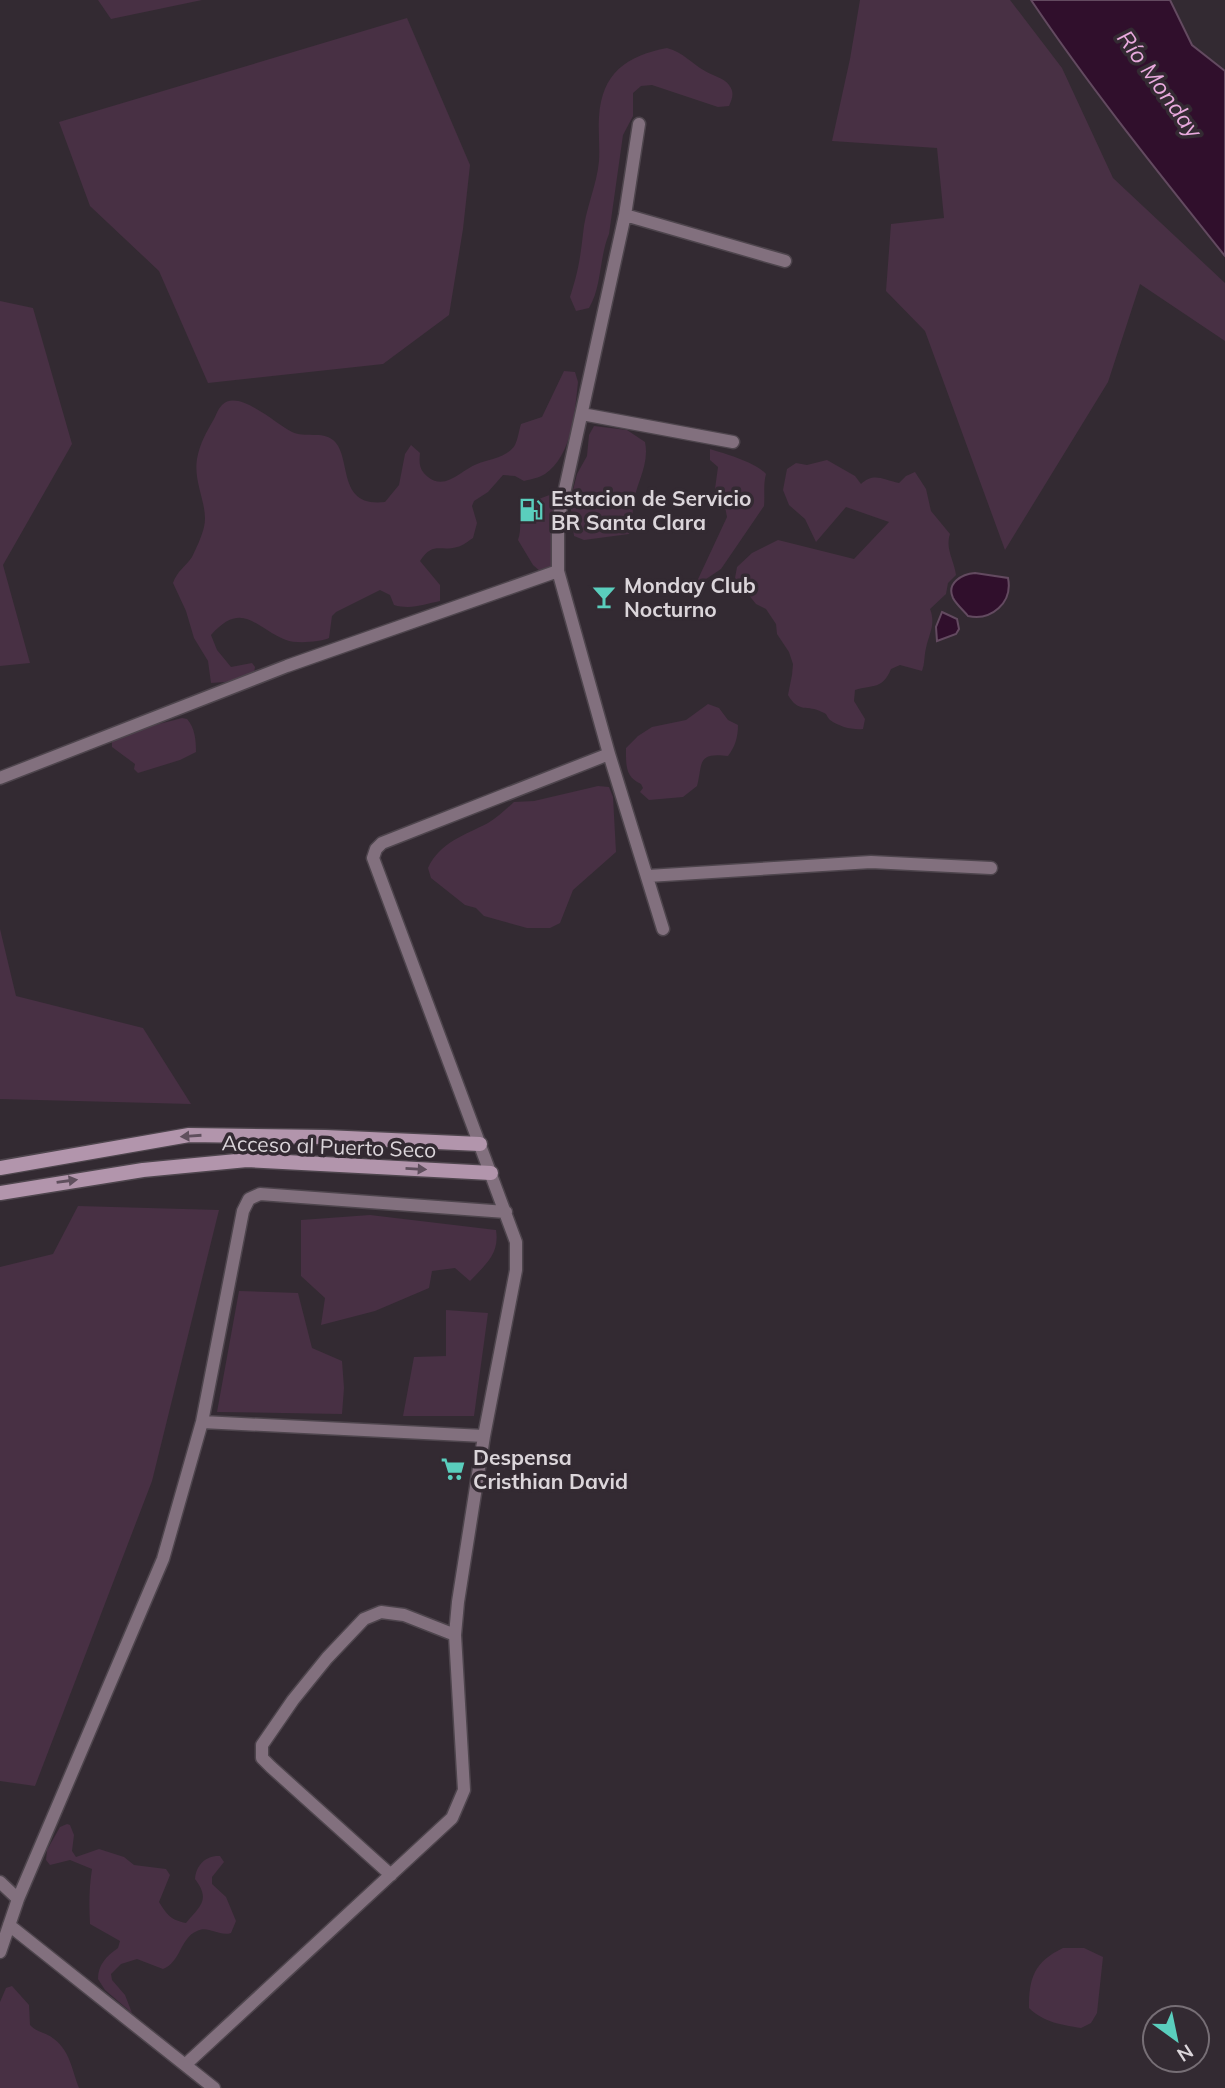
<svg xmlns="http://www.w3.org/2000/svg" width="1225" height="2088" viewBox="0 0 1225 2088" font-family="Mulish,sans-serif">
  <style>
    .green { fill: #483044 }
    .water { fill: #300f2c; stroke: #634a60; stroke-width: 2 }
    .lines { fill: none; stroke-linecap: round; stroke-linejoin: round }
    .minor-casing { stroke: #4e454d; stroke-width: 15 }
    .secondary-casing { stroke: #4e454d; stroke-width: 17 }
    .minor { stroke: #82707e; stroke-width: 12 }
    .secondary { stroke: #b295ac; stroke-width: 14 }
    .oneway { fill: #5f4f5d }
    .labels { text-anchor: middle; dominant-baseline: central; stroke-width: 7; stroke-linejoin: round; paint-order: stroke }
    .poi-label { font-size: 21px; font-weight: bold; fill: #dbd5da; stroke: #332a32; text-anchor: start }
    .street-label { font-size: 21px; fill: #dbd5da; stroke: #332a32 }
    .water-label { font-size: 23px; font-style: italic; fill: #e8a9dd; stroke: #332a32 }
  </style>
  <rect width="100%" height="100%" fill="#332a32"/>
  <!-- green -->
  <path class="green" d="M 98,0 L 202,0 L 111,19 Z
    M 860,0 L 1010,0 L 1062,68 L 1113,178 L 1225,283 L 1225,341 L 1140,284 L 1108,382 L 1005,550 L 925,331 L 886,291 L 891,224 L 944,218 L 937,148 L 832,141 L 850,59 Z
    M 407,18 L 470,165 L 463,229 L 449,315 L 383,364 L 208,383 L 159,271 L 90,206 L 59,122 Z
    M 667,48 C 684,53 691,63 705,71 C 713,76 724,78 729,85 C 735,93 732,99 729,106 L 718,107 L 652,85 L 641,86 L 633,93 L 633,116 L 623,135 L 609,234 C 599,258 602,286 589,308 L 576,311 L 570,297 C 578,272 580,260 583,234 C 585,210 597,185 599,161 C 600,146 598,132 599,117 C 602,73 626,56 667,48 Z
    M 0,301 L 33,308 L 72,444 L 3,565 L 30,663 L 0,666 Z
    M 564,371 L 575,372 L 578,382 C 575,411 572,456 545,474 C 539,478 531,479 524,481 L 515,476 L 503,475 L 488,492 L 474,501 L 472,506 L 477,523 L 473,538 C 468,541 463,546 457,547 C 440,552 433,541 420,561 L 440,585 L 440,601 C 425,604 411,610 394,605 L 390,595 L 380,590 L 336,612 L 332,616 L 329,638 C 320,642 296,644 286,640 C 256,629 243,599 211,635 L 217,650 L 231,667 L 252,663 L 255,667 L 254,673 L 239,681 L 211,683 L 208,661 L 194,638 L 186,611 L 173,583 C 177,571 186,566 192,557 C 196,549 202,536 204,527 C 209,506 193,484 197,459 C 200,443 206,433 214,419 C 216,415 218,409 222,405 C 238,388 276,424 292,432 C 305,438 322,431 333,440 C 353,456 335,508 385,502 L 399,485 L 405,454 L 411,445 L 420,453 C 419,463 419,470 428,477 C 446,491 461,470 477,464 C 489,459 507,458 515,445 C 518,439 519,430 521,424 L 542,417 Z
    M 594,426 L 627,430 L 645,442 C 650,466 635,484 633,507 C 632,517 635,526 629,534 L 584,540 L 574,536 L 570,502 L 577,474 L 587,456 L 589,435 Z
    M 710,449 C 726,454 755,462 766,474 C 763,485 765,495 764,506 L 721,569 L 703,581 L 692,592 L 727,517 L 725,507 L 715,489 L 718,467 L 710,460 Z
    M 827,460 L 855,476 L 861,484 C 874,472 883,480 899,483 L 906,476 L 915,472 L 926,489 L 931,511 L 950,534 C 945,549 954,560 956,575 L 948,583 L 946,594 L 930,609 C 936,624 929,634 926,648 C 924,656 925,663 922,671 L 900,665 L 891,669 C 882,690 874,684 855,690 L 854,701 L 865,719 L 863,729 C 852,730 840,727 830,720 C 825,715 829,715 822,712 C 807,704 799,714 788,695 L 792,675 L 793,664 L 789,652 L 777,634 L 776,624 L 766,609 L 756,604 L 735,578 L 737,567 L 752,553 L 778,540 L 854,559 L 889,522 L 846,507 L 816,542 L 805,519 L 789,505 L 783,490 L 787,469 L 796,463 L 807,465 Z
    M 555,493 L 553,561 L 551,566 L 541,572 L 533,565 L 518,540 C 522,528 519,518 521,507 L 525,504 Z
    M 708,704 L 719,708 L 728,720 L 738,725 C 738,737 735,747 728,756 C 696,752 703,764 697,786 L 683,797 L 649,800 L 640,792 L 643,788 L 641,784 C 625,777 626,765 626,748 L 638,736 L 652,727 L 686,720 Z
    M 182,718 L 187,719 C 195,728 196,740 196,752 L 180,760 L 138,773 L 134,769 L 135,764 L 112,747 L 112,741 C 134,728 157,725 182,718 Z
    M 598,786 L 609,787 L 613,797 L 616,852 L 573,890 L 560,923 L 550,928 L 527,928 L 484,916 L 476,908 L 465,905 L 431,878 L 428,868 C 440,842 465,835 488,823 C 497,818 506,809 514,802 L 534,801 Z
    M 0,929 L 16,996 L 143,1028 L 191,1104 L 0,1099 Z
    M 78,1206 L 219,1210 L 152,1481 L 35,1786 L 0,1781 L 0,1267 L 53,1254 Z
    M 370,1215 L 496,1230 C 500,1254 485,1265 470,1281 L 455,1268 L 432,1271 L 429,1288 L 375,1311 L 321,1325 L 325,1298 L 301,1276 L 301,1220 Z
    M 239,1291 L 298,1293 L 312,1348 L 342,1361 L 344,1388 L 342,1414 L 217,1412 Z
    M 446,1310 L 488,1313 L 474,1416 L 403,1416 L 414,1357 L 446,1356 Z
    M 67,1824 L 70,1825 L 74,1835 L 72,1851 L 76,1857 L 99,1849 L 124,1857 L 134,1865 L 166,1869 L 170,1875 L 159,1902 C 167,1915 171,1920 186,1923 C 200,1906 211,1900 195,1879 C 196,1865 206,1855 220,1856 L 224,1862 L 212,1877 L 212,1884 L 226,1897 L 236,1921 L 231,1933 C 219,1937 208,1925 197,1931 C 180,1938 181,1962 163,1969 L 137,1959 L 121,1964 L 111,1974 L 112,1980 L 125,1995 L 132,2013 L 105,1990 L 98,1979 C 98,1964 107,1956 118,1948 L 120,1941 L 90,1924 C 89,1905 89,1888 92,1869 L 70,1860 L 50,1865 L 46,1860 L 47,1850 L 60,1827 Z
    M 1063,1948 L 1084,1948 L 1103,1957 L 1097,2013 L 1091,2023 L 1081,2028 C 1062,2025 1043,2022 1029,2008 C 1029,1978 1034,1962 1063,1948 Z
    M 12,1986 L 29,2005 L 30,2025 C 37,2033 46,2032 54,2039 C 70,2051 72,2070 79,2088 L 0,2088 L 0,2002 L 6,1988 Z"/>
  <!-- water -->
  <path class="water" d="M 1031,0 L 1170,0 L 1192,45 L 1225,71 L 1225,256 C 1158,172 1091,89 1031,0 Z
    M 975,573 L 1008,578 C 1013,603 991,621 968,616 C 964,611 956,604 953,598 C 946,583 962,574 975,573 Z
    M 942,612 L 957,619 L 959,629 L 956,634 L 937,641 L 936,627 Z"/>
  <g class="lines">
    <!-- minor casing -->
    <g class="minor-casing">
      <path id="minor" d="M 639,124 L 625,215 L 558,521 L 558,571 L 609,754 L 663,929
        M 625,215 L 785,261
        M 582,414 L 733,442
        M 0,778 L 287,666 L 558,571
        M 648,876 L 871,862 L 991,868
        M 202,1422 L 484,1436
        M 391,1875 L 271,1767 L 262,1758 L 262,1745 L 293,1700 L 327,1658 L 364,1619 L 381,1612 L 404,1615 L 455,1635
        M 0,1882 L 18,1899
        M 9,1925 L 214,2088
        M 0,1952 L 18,1899 L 163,1559 L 202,1422 L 243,1211 L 249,1199 L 260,1194 L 506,1212
        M 185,2065 L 452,1818 L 464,1790 L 455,1635 L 458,1602 L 484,1436 L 516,1270 L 516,1242 L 373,858 L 376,849 L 382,843 L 609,754"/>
    </g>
    <!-- secondary casing -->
    <g class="secondary-casing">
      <path id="secondary" d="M 0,1168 L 189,1135 L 325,1137 L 480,1144
        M 0,1193 L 143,1170 L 247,1160 L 491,1173"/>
    </g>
    <!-- minor -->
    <use href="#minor" class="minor"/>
    <!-- secondary -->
    <use href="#secondary" class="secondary"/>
  </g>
  <!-- one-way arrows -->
  <defs><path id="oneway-solid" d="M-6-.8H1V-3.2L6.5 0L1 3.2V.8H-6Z" transform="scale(1.75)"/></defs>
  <g class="oneway">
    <use href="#oneway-solid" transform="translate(191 1136) rotate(176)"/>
    <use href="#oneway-solid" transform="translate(416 1169) rotate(3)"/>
    <use href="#oneway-solid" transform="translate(67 1181) rotate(-8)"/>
  </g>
  <!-- icons -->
  <defs>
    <g id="fuel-bare" transform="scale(1.89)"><path d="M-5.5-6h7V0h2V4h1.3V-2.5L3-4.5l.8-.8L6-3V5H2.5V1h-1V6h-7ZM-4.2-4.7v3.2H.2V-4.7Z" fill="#5acebd" stroke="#332a32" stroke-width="2.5" paint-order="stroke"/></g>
    <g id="bar-bare" transform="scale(1.89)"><path d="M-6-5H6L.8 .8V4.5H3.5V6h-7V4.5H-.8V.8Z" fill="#5acebd" stroke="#332a32" stroke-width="2.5" paint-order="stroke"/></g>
    <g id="supermarket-bare" transform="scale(1.89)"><path d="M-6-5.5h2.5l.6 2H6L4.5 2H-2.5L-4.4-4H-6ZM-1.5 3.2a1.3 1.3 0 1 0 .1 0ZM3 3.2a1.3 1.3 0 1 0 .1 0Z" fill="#5acebd" stroke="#332a32" stroke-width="2.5" paint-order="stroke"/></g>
  </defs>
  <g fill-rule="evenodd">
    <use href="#fuel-bare" x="531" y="510"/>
    <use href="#bar-bare" x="604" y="597"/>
    <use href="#supermarket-bare" x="453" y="1469"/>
  </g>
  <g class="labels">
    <!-- poi labels -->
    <g class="poi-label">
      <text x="551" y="498">Estacion de Servicio<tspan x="551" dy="24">BR Santa Clara</tspan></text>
      <text x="624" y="585">Monday Club<tspan x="624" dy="24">Nocturno</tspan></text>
      <text x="473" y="1457">Despensa<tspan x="473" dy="24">Cristhian David</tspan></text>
    </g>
    <!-- street labels -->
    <g class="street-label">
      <text transform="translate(329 1146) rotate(2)">Acceso al Puerto Seco</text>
    </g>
    <!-- water labels -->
    <g class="water-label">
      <text transform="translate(1160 84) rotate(54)">Río Monday</text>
    </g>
  </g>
  <!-- north arrow -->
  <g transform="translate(1176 2039) rotate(147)"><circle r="33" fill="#332a32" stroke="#766e75" stroke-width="2"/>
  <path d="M0-5L12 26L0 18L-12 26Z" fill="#5acebd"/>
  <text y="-10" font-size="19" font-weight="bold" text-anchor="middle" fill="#dbd5da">N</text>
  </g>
</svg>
